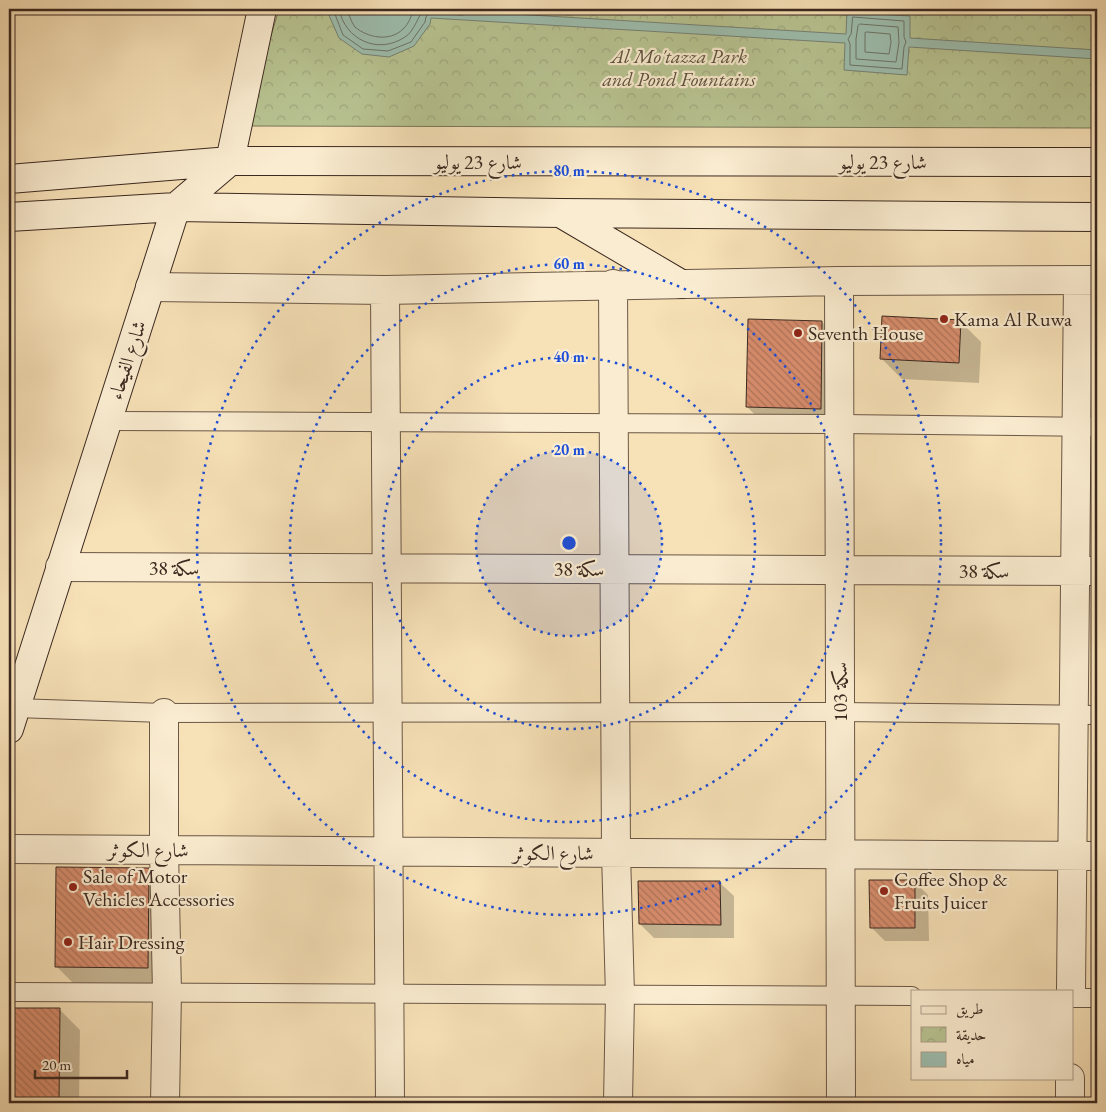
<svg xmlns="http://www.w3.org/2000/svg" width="1106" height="1112" viewBox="0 0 1106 1112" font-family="'EB Garamond',Amiri,serif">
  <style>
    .park { fill: url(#park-crowns); stroke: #7a7659 }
    .water { fill: #9dbeae; stroke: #768275 }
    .shadow { fill: #0003 }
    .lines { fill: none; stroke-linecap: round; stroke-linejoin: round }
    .shore { stroke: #6c7467; stroke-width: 1 }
    .building { fill: url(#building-back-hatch); stroke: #3c2920 }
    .lane-casing { stroke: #6b5746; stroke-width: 20 }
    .street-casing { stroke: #6b5746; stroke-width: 30 }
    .secondary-casing { stroke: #3c2920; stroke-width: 30 }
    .lane { stroke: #faecd0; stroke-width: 18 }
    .street { stroke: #faecd0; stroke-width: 28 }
    .secondary { stroke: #faecd0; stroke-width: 28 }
    .ring { fill: none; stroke: #1d4ed8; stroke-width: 2.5; stroke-dasharray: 2.5 5 }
    .poi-dot { fill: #8f2418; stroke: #faecd0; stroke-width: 2 }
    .labels { text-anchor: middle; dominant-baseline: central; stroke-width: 4.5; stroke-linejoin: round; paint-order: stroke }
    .park-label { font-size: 20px; font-style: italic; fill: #5b503c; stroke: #faecd0 }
    .street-label { font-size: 20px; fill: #3c2920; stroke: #faecd0 }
    .poi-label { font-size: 20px; fill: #3c2920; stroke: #faecd0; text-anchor: start }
    .centre { fill: #1d4ed8; stroke: #faecd0; stroke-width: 2.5 }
    .ring-label { font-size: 15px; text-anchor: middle; font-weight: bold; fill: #1d4ed8; stroke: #faecd0; stroke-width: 4.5; stroke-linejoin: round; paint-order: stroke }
  </style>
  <defs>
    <pattern id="park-crowns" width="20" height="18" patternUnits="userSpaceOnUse" patternTransform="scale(1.25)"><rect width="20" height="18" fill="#b8c492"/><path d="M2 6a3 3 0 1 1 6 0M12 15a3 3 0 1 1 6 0" fill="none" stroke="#9fa87e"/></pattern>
    <pattern id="building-back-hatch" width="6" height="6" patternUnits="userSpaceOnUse" patternTransform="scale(1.25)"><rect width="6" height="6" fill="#d68c6c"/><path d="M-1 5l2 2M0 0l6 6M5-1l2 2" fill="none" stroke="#af7258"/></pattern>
  </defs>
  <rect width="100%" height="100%" fill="#f7e1b7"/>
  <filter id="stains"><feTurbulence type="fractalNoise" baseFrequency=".004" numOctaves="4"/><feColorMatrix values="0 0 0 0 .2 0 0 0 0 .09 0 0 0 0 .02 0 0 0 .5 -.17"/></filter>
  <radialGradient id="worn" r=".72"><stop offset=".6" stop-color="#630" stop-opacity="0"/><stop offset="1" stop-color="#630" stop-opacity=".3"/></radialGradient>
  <!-- park -->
  <path class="park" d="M 279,9 L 1097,9 L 1097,128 L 244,126 Z"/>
  <!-- water -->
  <path class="water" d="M 328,9 L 431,9 L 846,34 L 847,12 L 910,16 L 910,38 L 1097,50 L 1097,59 L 909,47 L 907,75 L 844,70 L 845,43 L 431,18 L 430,24 L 414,46 L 389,57 L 362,54 L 339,38 L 328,13 Z"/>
  <!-- shadow -->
  <path class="shadow" d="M 960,321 L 981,342 L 979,383 L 902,379 L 881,358 Z
    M 822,322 L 842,342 L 841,429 L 768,427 L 747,407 Z
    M 148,869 L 169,889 L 168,988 L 77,987 L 56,966 Z
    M 914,881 L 928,895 L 929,941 L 885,941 L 871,927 Z
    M 720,883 L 734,896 L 734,938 L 654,938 L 640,924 Z
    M 9,1009 L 60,1010 L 80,1030 L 79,1103 L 9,1103 Z"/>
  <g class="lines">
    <!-- shore -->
    <path class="shore" d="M 333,9 L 343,35 L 363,49 L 388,51 L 411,42 L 425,22 L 426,17 L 429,13 L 463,15 L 465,13 L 465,9
      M 339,9 C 345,40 378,55 405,37 C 415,31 417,16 425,9
      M 347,9 C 349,14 351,22 355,27 C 368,38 390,42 403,29 C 409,24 411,16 414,9
      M 853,17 L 904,21 L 904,37 L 906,42 L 904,47 L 902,69 L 850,65 L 850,44 L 848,39 L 851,34 Z
      M 860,24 L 898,27 L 899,42 L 896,62 L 856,59 L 856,39 L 858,26 Z
      M 867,32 L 890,34 L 891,42 L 889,54 L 865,52 L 865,33 Z"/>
  </g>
  <!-- building -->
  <path class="building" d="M 882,316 L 961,320 L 959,363 L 880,359 Z
    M 748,319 L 822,321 L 821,409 L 746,407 Z
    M 56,867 L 149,868 L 148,968 L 55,967 Z
    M 869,880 L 915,880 L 915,928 L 870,928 Z
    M 638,881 L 720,881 L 721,925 L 639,924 Z
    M 9,1008 L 60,1008 L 59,1103 L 9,1103 Z"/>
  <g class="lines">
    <!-- lane casing -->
    <g class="lane-casing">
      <path id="lane" d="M 107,421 L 839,424 L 1097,427
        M 15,708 L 164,713 L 840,712 L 1097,715
        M 9,992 L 912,996
        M 1072,998 L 1097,998"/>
    </g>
    <!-- street casing -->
    <g class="street-casing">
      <path id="street" d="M 839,281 L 841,1103
        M 613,284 L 616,853 L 620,995 L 618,1103
        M 150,287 L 385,290 L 839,281 L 1097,280
        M 385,290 L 390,1103
        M 60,567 L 1097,571
        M 164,713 L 164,850 L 167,992 L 165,1103
        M 9,849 L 1097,856
        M 1071,991 L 1078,281
        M 1070,1103 L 1070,1078"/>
    </g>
    <!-- secondary casing -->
    <g class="secondary-casing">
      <path id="secondary" d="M 9,179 L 230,161 L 1097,162
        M 562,214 L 681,284
        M 9,217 L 176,207 L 561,213 L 1097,217
        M 9,729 L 176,207 L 230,161 L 262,9"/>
    </g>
    <!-- lane -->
    <use href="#lane" class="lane"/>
    <!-- street -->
    <use href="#street" class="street"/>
    <!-- secondary -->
    <use href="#secondary" class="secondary"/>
  </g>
  <!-- distance rings -->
  <circle cx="569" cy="543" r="93" fill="#1d4ed8" fill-opacity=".12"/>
  <g class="ring">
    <circle cx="569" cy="543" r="93"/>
    <circle cx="569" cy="543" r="186"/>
    <circle cx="569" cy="543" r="279"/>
    <circle cx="569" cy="543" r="372"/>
  </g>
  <!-- markers -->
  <g class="poi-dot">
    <circle cx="944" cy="319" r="5"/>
    <circle cx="798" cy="333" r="5"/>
    <circle cx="73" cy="887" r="5"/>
    <circle cx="884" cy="891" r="5"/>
    <circle cx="68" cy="942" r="5"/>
  </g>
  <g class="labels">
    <!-- park labels -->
    <g class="park-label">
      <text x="679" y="56">Al Mo'tazza Park<tspan x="679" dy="23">and Pond Fountains</tspan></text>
    </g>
    <!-- street labels -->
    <g class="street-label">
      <text x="478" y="162">شارع 23 يوليو</text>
      <text x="883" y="162">شارع 23 يوليو</text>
      <text transform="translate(127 360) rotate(-72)">شارع الفيحاء</text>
      <text x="174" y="568">سكة 38</text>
      <text x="579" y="569">سكة 38</text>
      <text x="984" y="571">سكة 38</text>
      <text transform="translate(840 692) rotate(-90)">سكة 103</text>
      <text x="148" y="850">شارع الكوثر</text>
      <text x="553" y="853">شارع الكوثر</text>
    </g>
    <!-- poi labels -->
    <g class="poi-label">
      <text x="954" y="319">Kama Al Ruwa</text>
      <text x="808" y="333">Seventh House</text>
      <text x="83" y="876">Sale of Motor<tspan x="83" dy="23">Vehicles Accessories</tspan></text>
      <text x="894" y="879">Coffee Shop &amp;<tspan x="894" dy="23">Fruits Juicer</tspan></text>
      <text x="78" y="942">Hair Dressing</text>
    </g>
  </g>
  <circle cx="569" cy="543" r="8" class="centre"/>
  <g class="ring-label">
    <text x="569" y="176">80 m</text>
    <text x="569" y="269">60 m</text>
    <text x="569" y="362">40 m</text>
    <text x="569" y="455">20 m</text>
  </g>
  <!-- margin -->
  <rect width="1106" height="1112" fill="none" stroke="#f7e1b7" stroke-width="30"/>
  <rect x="10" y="10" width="1086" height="1092" fill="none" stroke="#3c2920" stroke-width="2.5"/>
  <rect x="15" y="15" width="1076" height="1082" fill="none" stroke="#3c2920"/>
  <!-- legend -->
  <rect x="911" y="990" width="162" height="90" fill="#faecd0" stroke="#ae9e8a"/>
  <rect x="921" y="1006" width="25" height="8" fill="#faecd0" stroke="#ae9e8a"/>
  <text x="956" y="1014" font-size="15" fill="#3c2920">طريق</text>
  <rect x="921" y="1027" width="25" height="15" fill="url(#park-crowns)" stroke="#ae9e8a"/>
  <text x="956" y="1040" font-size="15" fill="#3c2920">حديقة</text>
  <rect x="921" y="1052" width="25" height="15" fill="#9dbeae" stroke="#ae9e8a"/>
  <text x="956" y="1064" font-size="15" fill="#3c2920">مياه</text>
  <!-- scale -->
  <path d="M35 1070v8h92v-8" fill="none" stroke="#3c2920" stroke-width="2.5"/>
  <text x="42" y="1070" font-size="15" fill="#3c2920" stroke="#faecd0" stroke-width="4" paint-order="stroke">20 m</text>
  <rect width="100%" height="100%" filter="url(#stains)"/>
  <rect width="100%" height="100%" fill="url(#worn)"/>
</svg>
